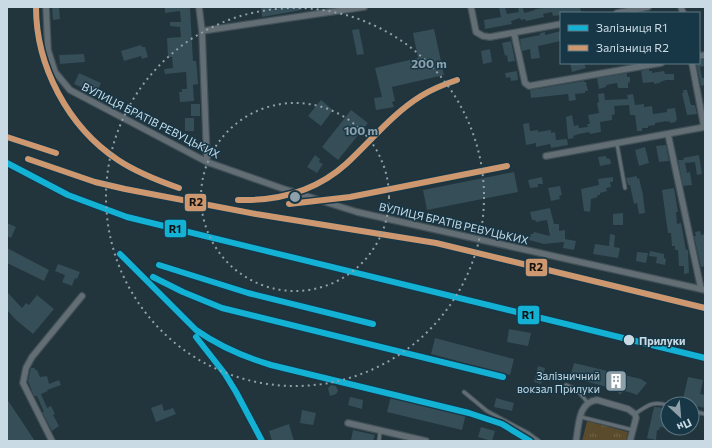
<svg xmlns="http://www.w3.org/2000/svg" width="712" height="448" viewBox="0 0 712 448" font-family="Commissioner,sans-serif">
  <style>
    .grass { fill: url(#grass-tufts) }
    .building { fill: #354e58 }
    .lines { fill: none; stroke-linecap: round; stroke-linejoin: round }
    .service-casing { stroke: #425058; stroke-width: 5 }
    .minor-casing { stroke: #425058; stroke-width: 8 }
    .service { stroke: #626e74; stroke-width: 3 }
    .minor { stroke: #626e74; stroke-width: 5.5 }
    .rail-1-casing { stroke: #173747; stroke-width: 9 }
    .rail-2-casing { stroke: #173747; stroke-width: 9 }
    .rail-1 { stroke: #13b2d5; stroke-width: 6 }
    .rail-2 { stroke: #cd976f; stroke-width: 6 }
    .ring { fill: none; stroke: #8fa0a9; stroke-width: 2; stroke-dasharray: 2 4 }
    .stop-dot { fill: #c9dae4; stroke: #173747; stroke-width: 1.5 }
    .labels { text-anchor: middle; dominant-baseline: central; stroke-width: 3; stroke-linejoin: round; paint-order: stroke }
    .street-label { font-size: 11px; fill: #c9dae4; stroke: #173747 }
    .stop-label { font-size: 11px; font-weight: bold; fill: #c9dae4; stroke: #173747; text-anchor: start }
    .poi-label { font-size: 11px; fill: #c9dae4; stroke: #173747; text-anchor: end }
    .centre { fill: #8fa0a9; stroke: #173747; stroke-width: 2 }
    .ring-label { font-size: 12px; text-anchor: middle; font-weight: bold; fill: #8fa0a9; stroke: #173747; stroke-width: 3; stroke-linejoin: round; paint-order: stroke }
    .line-badge { stroke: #173747; stroke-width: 1.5 }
    .pale-badge-label { font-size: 11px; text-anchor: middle; font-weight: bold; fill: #111 }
  </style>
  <defs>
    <pattern id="grass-tufts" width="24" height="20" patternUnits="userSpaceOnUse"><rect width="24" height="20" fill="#594b2b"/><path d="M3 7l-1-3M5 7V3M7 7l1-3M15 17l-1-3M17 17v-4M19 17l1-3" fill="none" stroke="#70644a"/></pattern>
  </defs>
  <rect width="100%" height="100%" fill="#22343c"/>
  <!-- grass -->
  <path class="grass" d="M 587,421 L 628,432 L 626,441 L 582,441 Z"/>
  <!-- building -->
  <path class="building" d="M 52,7 L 59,7 L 60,19 L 53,20 Z
    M 172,7 L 190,7 L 193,61 L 196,61 L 197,69 L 198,84 L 193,85 L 194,101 L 180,102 L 179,92 L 182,92 L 182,89 L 187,89 L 186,72 L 165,74 L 164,69 L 173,68 L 172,57 L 168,57 L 167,38 L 181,37 L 180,27 L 170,26 L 170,22 L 181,22 L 180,11 L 165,13 L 165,8 Z
    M 261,7 L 272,7 L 272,9 L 283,8 L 283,7 L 302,7 L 302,10 L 262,17 Z
    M 499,7 L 505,7 L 507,14 L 519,12 L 518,7 L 523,7 L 524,13 L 535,10 L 535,9 L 552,7 L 580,7 L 581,12 L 561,13 L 561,15 L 553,16 L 552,12 L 543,14 L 544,17 L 526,21 L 525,19 L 521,20 L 520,18 L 511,21 L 512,24 L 485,29 L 484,20 L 501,17 Z
    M 359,29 L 364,54 L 357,55 L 352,30 Z
    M 434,29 L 444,75 L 392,87 L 395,101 L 392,102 L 394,107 L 376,110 L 374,98 L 382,97 L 375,68 L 418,58 L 413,33 Z
    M 561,31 L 561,41 L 538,46 L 540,58 L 531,59 L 530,49 L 522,51 L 520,39 L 540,35 L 540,33 L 545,32 L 545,35 Z
    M 511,41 L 515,61 L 508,62 L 507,55 L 505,56 L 502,43 Z
    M 141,45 L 142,47 L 145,47 L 148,57 L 142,59 L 141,56 L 124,61 L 121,51 Z
    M 490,49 L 492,62 L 483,64 L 481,51 Z
    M 84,54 L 85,62 L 60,64 L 59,55 Z
    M 705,59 L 705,66 L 700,67 L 702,78 L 704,78 L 705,85 L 701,86 L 696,63 L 699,63 L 699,60 Z
    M 570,63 L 584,63 L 586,68 L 572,72 Z
    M 649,69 L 649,71 L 652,71 L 652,73 L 664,71 L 665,74 L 674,74 L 674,80 L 666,80 L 660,82 L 660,83 L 654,84 L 654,82 L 643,83 L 641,71 Z
    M 517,71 L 518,80 L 511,81 L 510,77 L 506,78 L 505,73 Z
    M 79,73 L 101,83 L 96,94 L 74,84 Z
    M 627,73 L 627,77 L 630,77 L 630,82 L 628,83 L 628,88 L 618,88 L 617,83 L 606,85 L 606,87 L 599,89 L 597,78 Z
    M 584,81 L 584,82 L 586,82 L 588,91 L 585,91 L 585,93 L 575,94 L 576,100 L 569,101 L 568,94 L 531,98 L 530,90 Z
    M 683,90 L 687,90 L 691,105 L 695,105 L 697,114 L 687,115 L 682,93 L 684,92 Z
    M 604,93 L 605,100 L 628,99 L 627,95 L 633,94 L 635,105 L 644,104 L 644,107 L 652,106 L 653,114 L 667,112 L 667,109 L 675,108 L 677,120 L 675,121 L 676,122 L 670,123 L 670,121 L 667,122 L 667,121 L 655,123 L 655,125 L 648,126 L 648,128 L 642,128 L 642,131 L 637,131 L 635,115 L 630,115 L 629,105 L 614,106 L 615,114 L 612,115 L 612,120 L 600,122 L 601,132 L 590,134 L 589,132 L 579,134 L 573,136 L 574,138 L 568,139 L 566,117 L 572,115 L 574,126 L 578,125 L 579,128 L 588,127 L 587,124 L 590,124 L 588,115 L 599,113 L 597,103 L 599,102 L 598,94 Z
    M 321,100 L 333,110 L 321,126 L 308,116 Z
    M 191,104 L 200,104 L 200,116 L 191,116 Z
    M 133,108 L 147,116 L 144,121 L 130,113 Z
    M 351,110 L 368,123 L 338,160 L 322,147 Z
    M 185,118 L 194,118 L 194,131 L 185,131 Z
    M 529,123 L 530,131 L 538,130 L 538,132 L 551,130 L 551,133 L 555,132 L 556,140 L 567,139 L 568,145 L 551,148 L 550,144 L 536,147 L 536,143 L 526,145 L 523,124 Z
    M 666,145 L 669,161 L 659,162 L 656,146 Z
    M 645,147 L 649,163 L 639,166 L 635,150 Z
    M 315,155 L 320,159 L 319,162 L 323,164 L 317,173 L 307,167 Z
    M 699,155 L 702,174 L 697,175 L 695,162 L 685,163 L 687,173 L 690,172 L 692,185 L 683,186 L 678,160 L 684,160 L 683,158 Z
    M 606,156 L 606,158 L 610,159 L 611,164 L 600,166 L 598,157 Z
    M 514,172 L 518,192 L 427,210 L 423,190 Z
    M 637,176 L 637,179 L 639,178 L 643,195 L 645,213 L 639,214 L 637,203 L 634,204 L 630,185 L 628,185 L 626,178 Z
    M 542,177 L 543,184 L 538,184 L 538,187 L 530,188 L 528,180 Z
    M 613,177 L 613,182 L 610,182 L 611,187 L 606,188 L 607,191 L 600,193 L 600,195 L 597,195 L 598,197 L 591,199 L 590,212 L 584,211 L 581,189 L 599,185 L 598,179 Z
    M 560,186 L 562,195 L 559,196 L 560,199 L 551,201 L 548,188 Z
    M 674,188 L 678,212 L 676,212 L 677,224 L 681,223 L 686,250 L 688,250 L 689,273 L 684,274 L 684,266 L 679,266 L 678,250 L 675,250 L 675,246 L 672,246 L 671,233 L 668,233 L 666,219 L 662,190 Z
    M 550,208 L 554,224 L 559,224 L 559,231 L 565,230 L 565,239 L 576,241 L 574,250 L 563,248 L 564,242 L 544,244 L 529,240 L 531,234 L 533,234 L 534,232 L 550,236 L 547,220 L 536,222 L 535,220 L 532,220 L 530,212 Z
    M 623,213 L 623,225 L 613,225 L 613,214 Z
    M 7,223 L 16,227 L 11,238 L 7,236 Z
    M 700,231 L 701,235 L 705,234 L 705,245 L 704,246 L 705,266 L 701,267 L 694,236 L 696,236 L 695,232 Z
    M 610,234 L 615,235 L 614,247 L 620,248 L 618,258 L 593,254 L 595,244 L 609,246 Z
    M 7,248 L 49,270 L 44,281 L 7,263 Z
    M 650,251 L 664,254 L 664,258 L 666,259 L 665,265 L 656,263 L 657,257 L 649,256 Z
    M 637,252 L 648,253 L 646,263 L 636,261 Z
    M 58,264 L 80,272 L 77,279 L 75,278 L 72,286 L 62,282 L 65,275 L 55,271 Z
    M 7,292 L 22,308 L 26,303 L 29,305 L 37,295 L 54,309 L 33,334 L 16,320 L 7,310 Z
    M 509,329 L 531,333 L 528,346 L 507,342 Z
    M 435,338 L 514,359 L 510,375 L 431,354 Z
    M 574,363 L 641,379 L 647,383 L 637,395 L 632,393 L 624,391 L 619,395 L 618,390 L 570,377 Z
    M 538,366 L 545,368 L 541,384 L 534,382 Z
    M 31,368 L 35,368 L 35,370 L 37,370 L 40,377 L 47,376 L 49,384 L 59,380 L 61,385 L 47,390 L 48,391 L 41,394 L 47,408 L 51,406 L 55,414 L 53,415 L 59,426 L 52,431 L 42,412 L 44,412 L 37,396 L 34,396 L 28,381 Z
    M 688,377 L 703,380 L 700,394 L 705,395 L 705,408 L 692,405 L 692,404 L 682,403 Z
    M 331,385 L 336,386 L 338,391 L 336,394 L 330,396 L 328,388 Z
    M 391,396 L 466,414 L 462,430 L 387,412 Z
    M 350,397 L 363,400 L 362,409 L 348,405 Z
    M 496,398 L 514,403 L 512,411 L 494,407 Z
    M 7,399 L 35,441 L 7,441 Z
    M 162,404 L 164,411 L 173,408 L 176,414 L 156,422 L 151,408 Z
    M 654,407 L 668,408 L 668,422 L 666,428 L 660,427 L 659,430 L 657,430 L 656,440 L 647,438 Z
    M 302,410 L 316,413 L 313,425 L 300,423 Z
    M 289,424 L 294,441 L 272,441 L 269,431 Z
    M 481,427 L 495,431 L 492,441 L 478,437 Z
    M 353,430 L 375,435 L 373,441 L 351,440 Z"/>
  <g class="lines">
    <!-- service casing -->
    <g class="service-casing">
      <path id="service" d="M 617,144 L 625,188
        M 566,385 C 576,388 581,394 587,402
        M 464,392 L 487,411 L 528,433 L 539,441
        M 692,411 L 705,414
        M 635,414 C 648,405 652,401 668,405
        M 581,417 L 633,430
        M 379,441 L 380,431"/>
    </g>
    <!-- minor casing -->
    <g class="minor-casing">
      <path id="minor" d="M 46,7 L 48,50 L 55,72 L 70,90 L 207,162 L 281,188 L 357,212 L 705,290
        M 199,7 L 202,31 L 207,162
        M 471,7 L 476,32 L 483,36 L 490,37 L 561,24
        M 681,7 L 683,13
        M 617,13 L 648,7
        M 202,31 L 364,7
        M 514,33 L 525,83 L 529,86 L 661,63
        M 699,56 L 705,55
        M 692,63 L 704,127
        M 668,134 L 701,289
        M 546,156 L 705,127
        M 348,423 L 426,441
        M 52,441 L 23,383 L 26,368 L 32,357 L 82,296
        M 576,441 C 579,425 578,402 597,400 L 628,409 L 635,414 L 636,418 L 630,441"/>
    </g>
    <!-- service -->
    <use href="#service" class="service"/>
    <!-- minor -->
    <use href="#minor" class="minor"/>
    <!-- rail-1 casing -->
    <g class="rail-1-casing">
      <path id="rail-1" d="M 7,163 L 68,195 L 127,217 L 705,358
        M 120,254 L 196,330 C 219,346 244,357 271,365 L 469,413 L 502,424 L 530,441
        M 159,265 L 248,293 L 373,324
        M 153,277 L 183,292 L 222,308 L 503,377
        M 196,337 L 225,374 L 236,392 L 262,441"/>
    </g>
    <!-- rail-2 casing -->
    <g class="rail-2-casing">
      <path id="rail-2" d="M 36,7 C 36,66 68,127 118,160 C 136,172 159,181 179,188
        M 7,137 L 56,153
        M 28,159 L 95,182 L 125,189 L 256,214 L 436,243 L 705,308
        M 238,200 C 277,201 316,191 346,164 C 371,141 392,114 421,96 C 432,89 445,84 457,80
        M 289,204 L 350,197 L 507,166"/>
    </g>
    <!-- rail-1 -->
    <use href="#rail-1" class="rail-1"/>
    <!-- rail-2 -->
    <use href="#rail-2" class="rail-2"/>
  </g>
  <!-- distance rings -->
  <g class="ring">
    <circle cx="295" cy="197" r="94"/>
    <circle cx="295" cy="197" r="189"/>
  </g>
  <!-- icons -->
  <defs>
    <g id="building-square" transform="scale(1.15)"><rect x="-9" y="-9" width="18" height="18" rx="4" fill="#8fa0a9" stroke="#173747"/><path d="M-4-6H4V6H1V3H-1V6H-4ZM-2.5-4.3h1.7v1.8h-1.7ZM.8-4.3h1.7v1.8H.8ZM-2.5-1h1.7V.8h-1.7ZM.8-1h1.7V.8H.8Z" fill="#fff"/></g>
  </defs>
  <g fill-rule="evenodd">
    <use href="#building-square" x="616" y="381"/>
  </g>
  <!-- markers -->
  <circle class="stop-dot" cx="629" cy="340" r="6"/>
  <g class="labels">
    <!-- street labels -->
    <g class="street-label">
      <text transform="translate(151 120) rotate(27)">ВУЛИЦЯ БРАТІВ РЕВУЦЬКИХ</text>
      <text transform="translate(454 223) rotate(13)">ВУЛИЦЯ БРАТІВ РЕВУЦЬКИХ</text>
    </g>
    <!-- stop labels -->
    <g class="stop-label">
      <text x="639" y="340">Прилуки</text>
    </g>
    <!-- poi labels -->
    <g class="poi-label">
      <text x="600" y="375">Залізничний<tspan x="600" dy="13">вокзал Прилуки</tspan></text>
    </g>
  </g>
  <circle cx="295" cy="197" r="6" class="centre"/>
  <g class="ring-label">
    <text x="429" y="68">200 m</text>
    <text x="361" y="135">100 m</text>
  </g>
  <g class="line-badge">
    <rect x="184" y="193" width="23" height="19" rx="4" fill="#cd976f"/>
    <rect x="164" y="219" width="23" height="19" rx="4" fill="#13b2d5"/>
    <rect x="525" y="258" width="23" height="19" rx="4" fill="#cd976f"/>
    <rect x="517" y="305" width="23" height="20" rx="4" fill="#13b2d5"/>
  </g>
  <g class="pale-badge-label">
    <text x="196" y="206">R2</text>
    <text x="175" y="233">R1</text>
    <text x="536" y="271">R2</text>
    <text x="528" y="319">R1</text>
  </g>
  <!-- border -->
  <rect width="712" height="448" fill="none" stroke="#c9dae4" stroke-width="16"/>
  <!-- legend -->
  <rect x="560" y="12" width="140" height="52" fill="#173747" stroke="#5e7886"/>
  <rect x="568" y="25" width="20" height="6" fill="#13b2d5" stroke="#5e7886"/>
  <text x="596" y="32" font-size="12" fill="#c9dae4">Залізниця R1</text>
  <rect x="568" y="45" width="20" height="6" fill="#cd976f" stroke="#5e7886"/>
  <text x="596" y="52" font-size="12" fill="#c9dae4">Залізниця R2</text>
  <!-- north arrow -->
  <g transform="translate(680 416) rotate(154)"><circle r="19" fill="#173747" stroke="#5e7886"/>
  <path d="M0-3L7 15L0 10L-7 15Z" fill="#8fa0a9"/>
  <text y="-6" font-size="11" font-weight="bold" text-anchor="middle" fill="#c9dae4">Пн</text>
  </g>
</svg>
